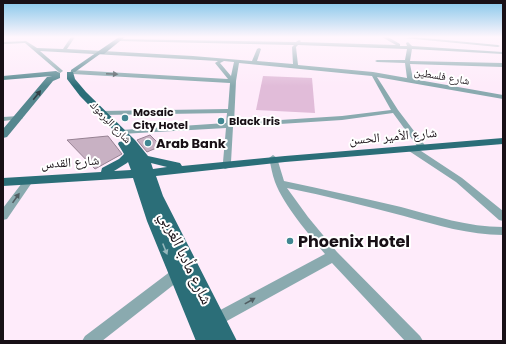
<svg xmlns="http://www.w3.org/2000/svg" width="506" height="344" viewBox="0 0 506 344" font-family="Poppins,'Noto Naskh Arabic',sans-serif">
  <style>
    .green { fill: #e1bcd9 }
    .building { fill: #c8b1c3; stroke: #978293 }
    .lines { fill: none; stroke-linecap: round; stroke-linejoin: round }
    .street { fill: #8aaaaf; fill-rule: evenodd }
    .secondary { fill: #55878f; fill-rule: evenodd }
    .primary { fill: #2b6e78; fill-rule: evenodd }
    .oneway { fill: #515d62 }
    .oneway2 { fill: #304046 }
    .oneway3 { fill: #95b6bc }
    .poi-dot { fill: #418792; stroke: #fff; stroke-width: 1.5 }
    .labels { text-anchor: middle; dominant-baseline: central; stroke-width: 4; stroke-linejoin: round; paint-order: stroke }
    .far-street-label { font-size: 11px; fill: #181016; stroke: #fff }
    .far-poi-label { font-size: 11px; font-weight: bold; fill: #181016; stroke: #fff; text-anchor: start }
    .street-label { font-size: 13px; fill: #181016; stroke: #fff }
    .poi-label { font-size: 13px; font-weight: bold; fill: #181016; stroke: #fff; text-anchor: start }
    .near-poi-label { font-size: 16px; font-weight: bold; fill: #181016; stroke: #fff; text-anchor: start }
    .near-street-label { font-size: 16px; fill: #181016; stroke: #fff }
  </style>
  <rect width="100%" height="100%" fill="#feebfa"/>
  <!-- green -->
  <path class="green" d="M 263,76 L 312,78 L 315,113 L 256,110 Z"/>
  <!-- building -->
  <path class="building" d="M 150,135 L 161,146 L 147,152 L 137,140 Z
    M 108,136 L 122,154 L 95,169 L 67,140 Z"/>
  <g class="lines">
    <!-- street -->
    <path class="street" d="M 71,37 L 75,37 L 67,49 L 193,56 L 252,61 L 257,49 L 259,48 L 261,49 L 257,61 L 293,64 L 292,47 L 294,45 L 119,41 L 117,40 L 119,39 L 296,42 L 299,40 L 301,41 L 300,42 L 396,45 L 382,37 L 388,37 L 400,44 L 400,46 L 407,46 L 406,43 L 408,42 L 412,46 L 503,52 L 503,54 L 412,49 L 410,61 L 503,63 L 503,67 L 410,64 L 413,79 L 503,95 L 503,99 L 377,77 L 398,110 L 427,148 L 426,150 L 420,150 L 393,113 L 342,120 L 233,127 L 231,162 L 228,168 L 225,169 L 221,166 L 223,162 L 226,128 L 121,134 L 117,132 L 121,130 L 226,123 L 227,113 L 102,115 L 99,113 L 102,111 L 228,109 L 230,83 L 73,74 L 70,72 L 73,70 L 228,79 L 215,63 L 218,61 L 40,51 L 62,70 L 63,71 L 60,73 L 25,43 L 3,44 L 3,42 L 26,41 L 37,48 L 63,49 ZM 298,45 L 407,49 L 405,60 L 377,60 L 375,61 L 377,62 L 405,63 L 407,78 L 373,72 L 298,65 L 296,47 ZM 224,61 L 234,62 L 231,76 L 220,63 ZM 239,63 L 372,76 L 391,110 L 342,116 L 234,123 L 236,81 Z
      M 414,37 L 498,45 L 500,46 L 498,47 L 404,38 Z
      M 19,116 L 23,118 L 21,119 L 3,121 L 3,117 Z
      M 409,147 L 415,147 L 462,178 L 503,211 L 503,221 L 499,220 L 456,182 L 409,151 L 408,149 Z
      M 273,155 L 277,158 L 284,181 C 323,189 362,198 401,207 C 435,216 468,227 503,227 L 503,235 C 469,235 437,225 404,216 C 365,206 327,196 287,188 L 308,217 L 337,252 L 420,336 L 423,341 L 405,341 L 332,263 L 216,327 L 211,325 L 209,320 L 211,315 L 325,254 C 309,234 284,206 275,182 C 272,174 271,166 269,158 Z
      M 28,178 L 33,181 L 7,219 L 3,220 L 3,208 L 25,179 Z
      M 176,269 L 181,271 L 182,275 L 181,279 L 102,341 L 82,341 L 85,336 L 171,271 Z"/>
    <!-- secondary -->
    <path class="secondary" d="M 119,37 L 125,37 L 104,54 L 100,54 L 75,72 L 71,72 L 71,70 Z
      M 56,71 L 60,73 L 60,78 L 53,81 L 7,137 L 3,138 L 3,129 L 47,77 L 52,76 L 3,80 L 3,76 Z"/>
    <!-- primary -->
    <path class="primary" d="M 67,72 L 73,72 L 75,79 L 86,92 L 135,140 L 148,156 L 180,163 L 182,166 L 285,156 L 503,138 L 503,144 L 285,162 L 156,176 L 163,196 L 237,341 L 216,341 L 213,334 L 216,341 L 196,341 L 147,221 L 133,178 L 3,186 L 3,178 L 101,172 L 102,168 L 119,159 L 124,154 L 118,144 L 119,142 L 124,141 L 80,96 L 67,79 ZM 128,162 L 131,170 L 114,171 L 127,163 ZM 151,163 L 167,167 L 153,169 Z"/>
  </g>
  <!-- one-way arrows -->
  <defs><path id="oneway-solid" d="M-6-.8H1V-3.2L6.5 0L1 3.2V.8H-6Z"/></defs>
  <g class="oneway">
    <use href="#oneway-solid" transform="translate(112 74) rotate(3)"/>
    <use href="#oneway-solid" transform="translate(16 198) rotate(-55)"/>
    <use href="#oneway-solid" transform="translate(250 301) rotate(-29)"/>
  </g>
  <use class="oneway2" href="#oneway-solid" transform="translate(37 95) rotate(-51)"/>
  <use class="oneway3" href="#oneway-solid" transform="translate(165 249) rotate(68)"/>
  <!-- sky -->
  <linearGradient id="sky" x2="0" y2="1"><stop stop-color="#84c6ea"/><stop offset="0.43" stop-color="#fff6fd"/><stop offset="1" stop-color="#fff6fd" stop-opacity="0"/></linearGradient>
  <rect width="506" height="86" fill="url(#sky)"/>
  <!-- markers -->
  <g class="poi-dot">
    <circle cx="125" cy="118" r="4"/>
    <circle cx="221" cy="121" r="4"/>
    <circle cx="148" cy="143" r="4"/>
    <circle cx="290" cy="241" r="4"/>
  </g>
  <g class="labels">
    <!-- far-street labels -->
    <g class="far-street-label">
      <text transform="translate(442 76) rotate(10)">شارع فلسطين</text>
      <text transform="translate(111 122) rotate(46)">شارع اليرموك</text>
    </g>
    <!-- far-poi labels -->
    <g class="far-poi-label">
      <text x="133" y="112">Mosaic<tspan x="133" dy="13">City Hotel</tspan></text>
      <text x="229" y="121">Black Iris</text>
    </g>
    <!-- street labels -->
    <g class="street-label">
      <text transform="translate(393 136) rotate(-5)">شارع الأمير الحسن</text>
      <text transform="translate(70 162) rotate(-4)">شارع القدس</text>
    </g>
    <!-- poi labels -->
    <g class="poi-label">
      <text x="156" y="143">Arab Bank</text>
    </g>
    <!-- near-poi labels -->
    <g class="near-poi-label">
      <text x="298" y="241">Phoenix Hotel</text>
    </g>
    <!-- near-street labels -->
    <g class="near-street-label">
      <text transform="translate(186 258) rotate(64)">شارع مأدبا الغربي</text>
    </g>
  </g>
  <!-- border -->
  <rect width="506" height="344" fill="none" stroke="#181016" stroke-width="8"/>
</svg>
